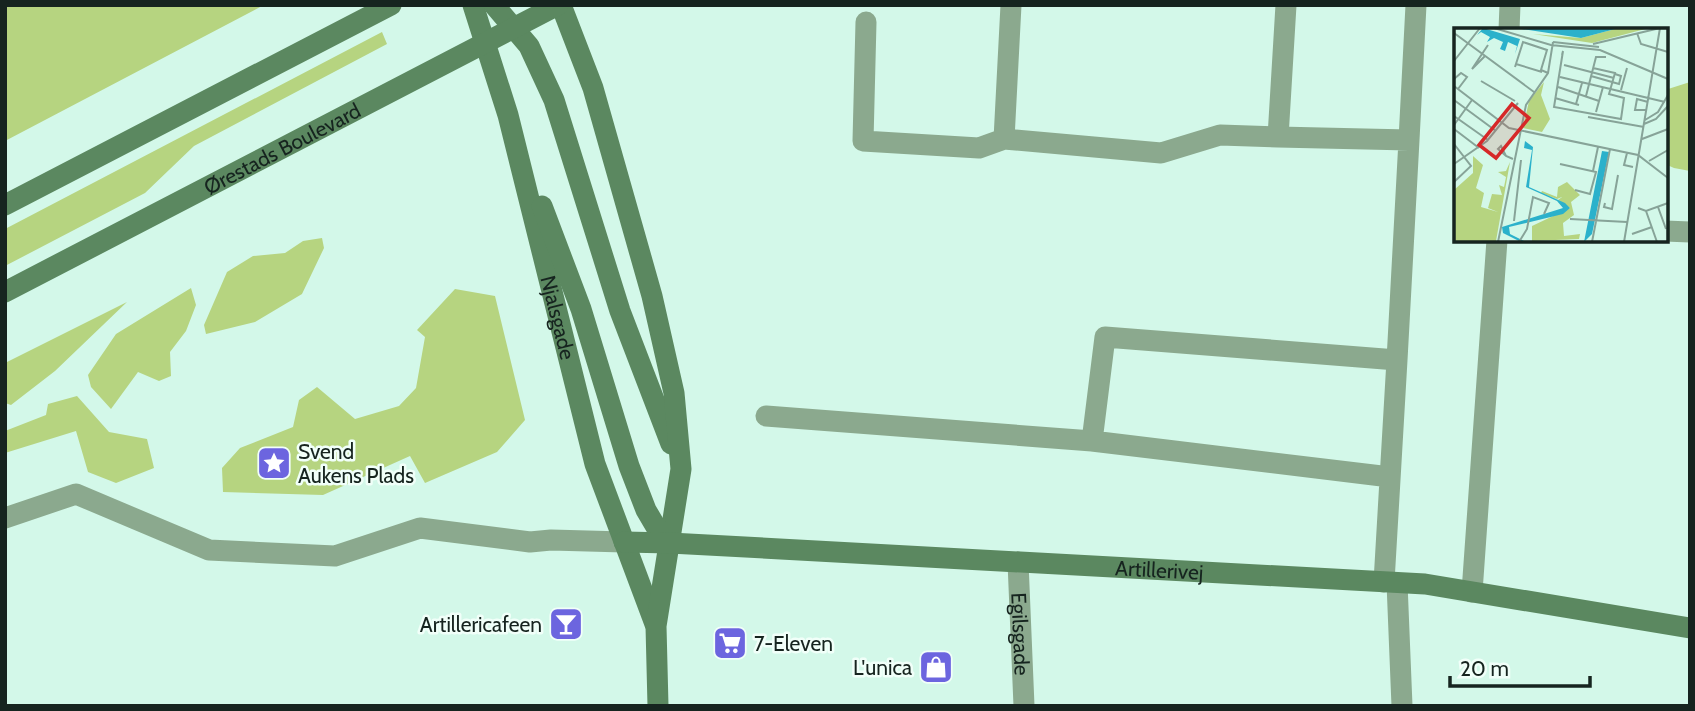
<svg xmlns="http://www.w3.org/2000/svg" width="1695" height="711" viewBox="0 0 1695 711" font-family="Cabin,sans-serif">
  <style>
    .green { fill: #b6d480 }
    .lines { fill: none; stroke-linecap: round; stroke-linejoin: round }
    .lane { stroke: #8ba98e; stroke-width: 21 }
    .street { stroke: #8ba98e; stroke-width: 21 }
    .secondary { stroke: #5b8860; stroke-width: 21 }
    .labels { text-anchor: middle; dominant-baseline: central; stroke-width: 5; stroke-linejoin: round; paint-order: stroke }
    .street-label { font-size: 21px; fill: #16241f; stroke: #f1fff9 }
    .poi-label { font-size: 21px; fill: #16241f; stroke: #f1fff9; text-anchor: start }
    .inset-road { fill: none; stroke: #87a398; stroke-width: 2 }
    .view { fill: #d62828; fill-opacity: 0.15; stroke: #d62828; stroke-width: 3.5 }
    .inset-edge { fill: none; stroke: #16241f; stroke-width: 3.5 }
  </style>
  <rect width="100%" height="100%" fill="#d3f8e9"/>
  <!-- green -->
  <path class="green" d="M 5,5 L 264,5 L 5,141 Z
    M 382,32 L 387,44 L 194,146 L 145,193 L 5,266 L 5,229 Z
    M 1690,82 L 1690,171 L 1674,168 L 1665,164 L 1665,90 Z
    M 322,238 L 324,248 L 302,294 L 255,322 L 206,334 L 204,325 L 227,272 L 253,256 L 285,253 L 303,241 Z
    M 191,288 L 196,305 L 186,331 L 170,352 L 171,376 L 159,381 L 138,372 L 111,409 L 91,387 L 88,375 L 116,334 Z
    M 455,289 L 495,296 L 525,420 L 497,452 L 425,483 L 410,456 L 323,495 L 223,492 L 222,468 L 240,448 L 293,427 L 299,400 L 317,387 L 355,419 L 399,406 L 416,388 L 425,337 L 417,330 Z
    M 127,302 L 55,371 L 11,405 L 5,403 L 5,363 Z
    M 77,396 L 109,432 L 147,439 L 154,468 L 116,483 L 88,472 L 76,431 L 5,453 L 5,431 L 46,415 L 48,404 Z"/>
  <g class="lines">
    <!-- lane -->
    <path class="lane" d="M 1011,5 L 1004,139 L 1161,153 L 1220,135 L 1278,137
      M 1286,5 L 1278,137 L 1409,140 L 1416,5
      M 866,22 L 863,141 L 979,148 L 1004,139
      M 1509,30 L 1510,5
      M 1665,231 L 1690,232
      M 1397,360 L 1409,140
      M 766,416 L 1092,441 L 1390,477
      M 1092,441 L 1105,337 L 1397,360 L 1384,582
      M 1472,592 L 1497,240"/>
    <!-- street -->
    <g class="street">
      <path d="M 5,518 L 76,494 L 209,550 L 335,556 L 420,528 L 530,542 L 551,540 L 624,542"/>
      <path id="s1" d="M 1018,562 L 1024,706"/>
      <path d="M 1397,583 L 1402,706"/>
    </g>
    <!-- secondary -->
    <g class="secondary">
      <path id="s2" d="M 473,5 L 508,115 L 595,464 L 655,624"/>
      <path d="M 494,5 L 529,46 L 554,100 L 620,311 L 671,444"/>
      <path d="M 561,5 L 593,88 L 652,296 L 674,393 L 681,469 L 656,626 L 658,706"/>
      <path d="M 5,205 L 391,5"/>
      <path d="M 542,206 L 581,309 L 629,466 L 646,510 L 656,527 L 670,543"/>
      <path id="s3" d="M 5,292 L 558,5"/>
      <path id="s4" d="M 624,542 L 670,543 L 1425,584 L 1690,628"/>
    </g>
  </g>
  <!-- icons -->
  <defs>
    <g id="sight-square" transform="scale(1.75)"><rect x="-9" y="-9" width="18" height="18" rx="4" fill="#6c65df" stroke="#f1fff9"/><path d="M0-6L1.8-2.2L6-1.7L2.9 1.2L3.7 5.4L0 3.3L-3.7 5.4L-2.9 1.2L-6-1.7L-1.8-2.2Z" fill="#fff"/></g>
    <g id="bar-square" transform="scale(1.75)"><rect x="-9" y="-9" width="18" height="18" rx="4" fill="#6c65df" stroke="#f1fff9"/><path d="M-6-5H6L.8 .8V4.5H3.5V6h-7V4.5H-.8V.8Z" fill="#fff"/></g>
    <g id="supermarket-square" transform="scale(1.75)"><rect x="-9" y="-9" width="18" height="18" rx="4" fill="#6c65df" stroke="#f1fff9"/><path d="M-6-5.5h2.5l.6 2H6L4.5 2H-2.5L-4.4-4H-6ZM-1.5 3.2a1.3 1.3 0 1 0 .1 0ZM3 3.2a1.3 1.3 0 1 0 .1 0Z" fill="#fff"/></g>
    <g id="shop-square" transform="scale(1.75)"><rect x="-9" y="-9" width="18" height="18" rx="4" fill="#6c65df" stroke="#f1fff9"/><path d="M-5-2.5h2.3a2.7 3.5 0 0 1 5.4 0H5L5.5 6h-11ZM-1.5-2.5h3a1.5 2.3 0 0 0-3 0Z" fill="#fff"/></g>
  </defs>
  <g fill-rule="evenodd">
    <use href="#sight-square" x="274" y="463"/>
    <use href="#bar-square" x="566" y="624"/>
    <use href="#supermarket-square" x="730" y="643"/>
    <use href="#shop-square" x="936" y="667"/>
  </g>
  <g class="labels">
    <!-- street labels -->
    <g class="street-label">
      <text stroke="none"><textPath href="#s3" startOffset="312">Ørestads Boulevard</textPath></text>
      <text stroke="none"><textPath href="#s2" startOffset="324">Njalsgade</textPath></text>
      <text stroke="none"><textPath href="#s4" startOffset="536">Artillerivej</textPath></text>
      <text stroke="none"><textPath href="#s1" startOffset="72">Egilsgade</textPath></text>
    </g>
    <!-- poi labels -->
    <g class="poi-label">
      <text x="298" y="451">Svend<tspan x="298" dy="24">Aukens Plads</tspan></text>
      <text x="542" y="624" text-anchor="end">Artillericafeen</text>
      <text x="754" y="643">7-Eleven</text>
      <text x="912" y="667" text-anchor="end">L'unica</text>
    </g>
  </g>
  <!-- overview -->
  <g transform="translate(1454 28)">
    <rect width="214" height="214" fill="#d3f8e9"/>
    <path d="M 165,0 L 195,0 L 138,15 L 79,6 L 127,10 ZM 90,54 L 87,67 L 96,91 L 88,104 L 69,100 L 75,73 ZM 19,128 L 29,137 L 22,160 L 30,165 L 27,179 L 44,184 L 34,180 L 38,166 L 48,167 L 45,157 L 50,159 L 52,149 L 44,144 L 52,143 L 56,134 L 42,213 L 0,213 L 0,162 L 19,145 ZM 113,154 L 126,167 L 117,174 L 120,187 L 109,195 L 110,208 L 126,206 L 125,211 L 78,213 L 78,198 L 116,180 L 104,172 L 108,169 L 103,171 L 87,165 L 88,163 L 103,169 L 104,159 Z" fill="#b6d480"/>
    <path d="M 29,0 L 66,11 L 61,26 L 63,18 L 54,14 L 51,23 L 46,21 L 49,14 L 40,10 L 33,14 L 36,9 L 27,4 L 23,7 ZM 61,0 L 165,0 L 127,10 ZM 71,113 L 79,119 L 75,159 L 111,175 L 116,180 L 109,186 L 55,199 L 56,206 L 70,213 L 65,213 L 49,205 L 48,199 L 109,180 L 103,173 L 72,159 L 78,122 L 70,120 ZM 148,123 L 155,124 L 138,206 L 130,214 Z" fill="#2bb1cb"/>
    <path class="inset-road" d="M 40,0 L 97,17 L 146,22 L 214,51M 0,5 L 80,64M 183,5 L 187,16 L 214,24M 99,14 L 145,19M 139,16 L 206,0M 108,27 L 109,23 L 100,79 L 167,91 L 170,70 L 155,66 L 161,45 L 139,40M 31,28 L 18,41 L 34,17M 0,33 L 26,0M 62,36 L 88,44M 110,37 L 160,50M 61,39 L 69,14 L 93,22 L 87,42 L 94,45M 137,48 L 165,56 L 167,48 L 161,46M 106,49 L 211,74M 0,51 L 7,45 L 13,49 L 4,61M 27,53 L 61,73M 0,58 L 55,100 L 184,127 L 214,150M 104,59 L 145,73M 167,62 L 173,40M 132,68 L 142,29 L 152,29M 101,70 L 125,77M 0,72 L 42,103M 122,76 L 128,55M 192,82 L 181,82 L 183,71 L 194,74M 142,84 L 149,59M 0,88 L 34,112M 134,89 L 190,99M 191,92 L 204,84 L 214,67M 190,96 L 202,91 L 214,78M 0,97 L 18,72M 0,101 L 25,120M 188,111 L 214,101M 0,116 L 17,138 L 0,154M 173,125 L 170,137 L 179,139M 52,128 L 47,118 L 44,121 L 52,128 L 59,131M 195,133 L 214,122M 0,136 L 33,113 L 64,75M 106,136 L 142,144 L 136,166 L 121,162M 139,143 L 144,119M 151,175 L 150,179 L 158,181 L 164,147M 204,179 L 212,201M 184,180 L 192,183 L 214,175M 192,183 L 203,214M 116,191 L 173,194M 60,193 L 67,132M 178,206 L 198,199M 44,214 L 72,77 L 94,45 L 99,14M 65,214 L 73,201 L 79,169 L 95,175 L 90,186M 138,214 L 156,121M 170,214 L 206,0"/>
    <path class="view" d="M 58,76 L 75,90 L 42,130 L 25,117 Z"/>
    <rect width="214" height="214" class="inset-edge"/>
  </g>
  <!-- border -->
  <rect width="1695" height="711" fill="none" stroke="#16241f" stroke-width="14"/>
  <!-- scale -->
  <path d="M1450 676v10h140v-10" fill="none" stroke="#16241f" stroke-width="3.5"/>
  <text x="1460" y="676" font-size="21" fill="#16241f" stroke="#f1fff9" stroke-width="5" paint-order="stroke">20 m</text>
</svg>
